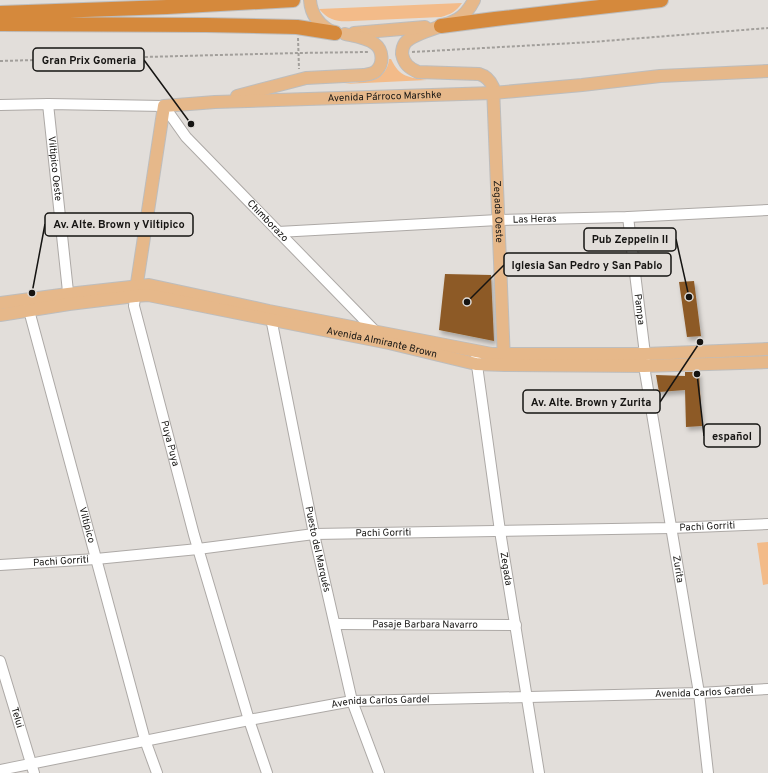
<svg xmlns="http://www.w3.org/2000/svg" width="768" height="773" viewBox="0 0 768 773" font-family="Overpass,sans-serif">
  <style>
    .green { fill: #f3bb89 }
    .building { fill: #8d5a26; filter: url(#shadow) }
    .lines { fill: none; stroke-linecap: round; stroke-linejoin: round }
    .minor-casing { stroke: #ada9a6; stroke-width: 12 }
    .major-casing { stroke: #bdbdbd; stroke-width: 14 }
    .highway-casing { stroke: #bdbdbd; stroke-width: 16 }
    .path { stroke: #a29f9b; stroke-width: 2; stroke-dasharray: 3 2; stroke-linecap: butt }
    .minor { stroke: #fff; stroke-width: 10 }
    .major { stroke: #e6b88a; stroke-width: 12 }
    .highway { stroke: #d5893c; stroke-width: 14 }
    .labels { text-anchor: middle; dominant-baseline: central; stroke-width: 3.5; stroke-linejoin: round; paint-order: stroke }
    .street-label { font-size: 10px; fill: #151412; stroke: #e2deda }
    .leader { fill: none; stroke: #151412; stroke-width: 1.5 }
    .callout-dot { fill: #151412; stroke: #e2deda; stroke-width: 1.5 }
    .callout { fill: #e2deda; stroke: #151412; stroke-width: 1.5 }
    .callout-label { font-size: 11px; text-anchor: middle; font-weight: bold; fill: #151412 }
  </style>
  <defs>
    <filter id="shadow"><feDropShadow dx="2" dy="3.5" stdDeviation="2" flood-color="#0004"/></filter>
  </defs>
  <rect width="100%" height="100%" fill="#e2deda"/>
  <!-- green -->
  <path class="green" d="M 462,3 C 456,12 451,14 441,17 L 353,21 C 338,22 329,21 319,9 Z
    M 389,59 L 391,59 C 400,78 409,77 427,80 L 344,84 C 361,81 387,83 389,59 Z
    M 768,542 L 768,584 L 763,585 L 757,543 Z"/>
  <!-- building -->
  <path class="building" d="M 445,274 L 491,275 L 494,341 L 439,330 Z
    M 694,281 L 701,336 L 687,337 L 679,282 Z
    M 685,372 L 699,372 L 702,426 L 686,427 L 685,390 L 659,392 L 656,375 L 685,376 Z"/>
  <g class="lines">
    <!-- minor casing -->
    <g class="minor-casing">
      <g id="minor">
        <path id="s1" d="M 48,104 L 69,301"/>
        <path id="s2" d="M 0,105 L 48,104 L 164,106 L 186,137 L 378,334"/>
        <path id="s3" d="M 628,217 L 645,354 L 644,366 L 699,693 L 708,773"/>
        <path id="s4" d="M 278,232 L 498,220 L 628,217 L 768,210"/>
        <path id="s5" d="M 135,296 L 134,306 L 194,535 L 249,720 L 267,773"/>
        <path id="s6" d="M 27,303 L 145,740 L 157,773"/>
        <path id="s7" d="M 270,313 L 314,534 L 352,701 L 379,773"/>
        <path id="s8" d="M 476,358 L 500,531 L 539,773"/>
        <path id="s9" d="M 0,565 L 96,559 L 198,549 L 314,534 L 671,528 L 768,524"/>
        <path id="s10" d="M 335,624 L 516,625"/>
        <path id="s11" d="M 0,661 L 34,773"/>
        <path id="s12" d="M 0,770 L 249,720 L 352,701 L 699,693 L 768,689"/>
      </g>
    </g>
    <!-- major casing -->
    <g class="major-casing">
      <g id="major">
        <path d="M 310,0 C 311,16 320,26 334,33"/>
        <path id="s13" d="M 474,0 C 470,8 466,14 458,19 C 445,27 414,32 405,43 C 403,46 402,50 402,54 C 404,64 409,68 418,72 L 479,74 C 486,76 490,80 493,87 L 504,361"/>
        <path d="M 354,33 L 425,27"/>
        <path d="M 237,96 L 306,78 L 364,75 C 368,74 373,74 376,71 C 384,64 383,50 375,44 C 368,38 354,36 345,34"/>
        <path id="s14" d="M 135,296 L 164,106 L 215,102 L 493,93 L 582,85 L 660,76 L 768,71"/>
        <path d="M 0,303 L 68,294 L 149,285 L 269,311 L 492,354 L 645,354 L 768,349"/>
        <path id="s15" d="M 0,315 L 69,304 L 135,296 L 148,295 L 389,343 L 476,364 L 505,365 L 644,366 L 768,362"/>
      </g>
    </g>
    <!-- highway casing -->
    <g class="highway-casing">
      <path id="highway" d="M 0,13 L 167,7 L 293,0
        M 0,24 L 206,25 L 297,27 L 335,33
        M 441,26 L 495,19 L 661,0"/>
    </g>
    <!-- path -->
    <path class="path" d="M 298,38 L 299,69
      M 412,52 L 592,42 L 768,28
      M 0,61 L 218,55 L 299,53 L 368,52"/>
    <!-- minor -->
    <use href="#minor" class="minor"/>
    <!-- major -->
    <use href="#major" class="major"/>
    <!-- highway -->
    <use href="#highway" class="highway"/>
  </g>
  <g class="labels">
    <!-- street labels -->
    <g class="street-label">
      <text stroke="none"><textPath href="#s14" startOffset="413">Avenida Párroco Marshke</textPath></text>
      <text stroke="none"><textPath href="#s1" startOffset="65">Viltipico Oeste</textPath></text>
      <text stroke="none"><textPath href="#s13" startOffset="326">Zegada Oeste</textPath></text>
      <text stroke="none"><textPath href="#s4" startOffset="257">Las Heras</textPath></text>
      <text stroke="none"><textPath href="#s2" startOffset="319">Chimborazo</textPath></text>
      <text stroke="none"><textPath href="#s3" startOffset="93">Pampa</textPath></text>
      <text stroke="none"><textPath href="#s15" startOffset="388">Avenida Almirante Brown</textPath></text>
      <text stroke="none"><textPath href="#s5" startOffset="152">Puya Puya</textPath></text>
      <text stroke="none"><textPath href="#s6" startOffset="230">Viltipico</textPath></text>
      <text stroke="none"><textPath href="#s9" startOffset="709">Pachi Gorriti</textPath></text>
      <text stroke="none"><textPath href="#s9" startOffset="385">Pachi Gorriti</textPath></text>
      <text stroke="none"><textPath href="#s7" startOffset="241">Puesto del Marqués</textPath></text>
      <text stroke="none"><textPath href="#s9" startOffset="61">Pachi Gorriti</textPath></text>
      <text stroke="none"><textPath href="#s8" startOffset="213">Zegada</textPath></text>
      <text stroke="none"><textPath href="#s3" startOffset="356">Zurita</textPath></text>
      <text stroke="none"><textPath href="#s10" startOffset="90">Pasaje Barbara Navarro</textPath></text>
      <text stroke="none"><textPath href="#s12" startOffset="711">Avenida Carlos Gardel</textPath></text>
      <text stroke="none"><textPath href="#s12" startOffset="387">Avenida Carlos Gardel</textPath></text>
      <text stroke="none"><textPath href="#s11" startOffset="59">Telui</textPath></text>
    </g>
  </g>
  <!-- callouts -->
  <path class="leader" d="M191 124L144 60M32 293L45 224M689 297L676 239M467 302L504 265M700 342L660 402M697 374L704 436"/>
  <g class="callout-dot">
    <circle cx="191" cy="124" r="4"/>
    <circle cx="32" cy="293" r="4"/>
    <circle cx="689" cy="297" r="4"/>
    <circle cx="467" cy="302" r="4"/>
    <circle cx="700" cy="342" r="4"/>
    <circle cx="697" cy="374" r="4"/>
  </g>
  <g class="callout">
    <rect x="33" y="48" width="111" height="23" rx="4"/>
    <rect x="45" y="213" width="148" height="23" rx="4"/>
    <rect x="584" y="228" width="92" height="23" rx="4"/>
    <rect x="504" y="253" width="167" height="23" rx="4"/>
    <rect x="523" y="390" width="137" height="23" rx="4"/>
    <rect x="704" y="424" width="56" height="23" rx="4"/>
  </g>
  <g class="callout-label">
    <text x="89" y="64">Gran Prix Gomeria</text>
    <text x="119" y="228">Av. Alte. Brown y Viltipico</text>
    <text x="630" y="243">Pub Zeppelin II</text>
    <text x="587" y="269">Iglesia San Pedro y San Pablo</text>
    <text x="591" y="406">Av. Alte. Brown y Zurita</text>
    <text x="732" y="440">español</text>
  </g>
</svg>
